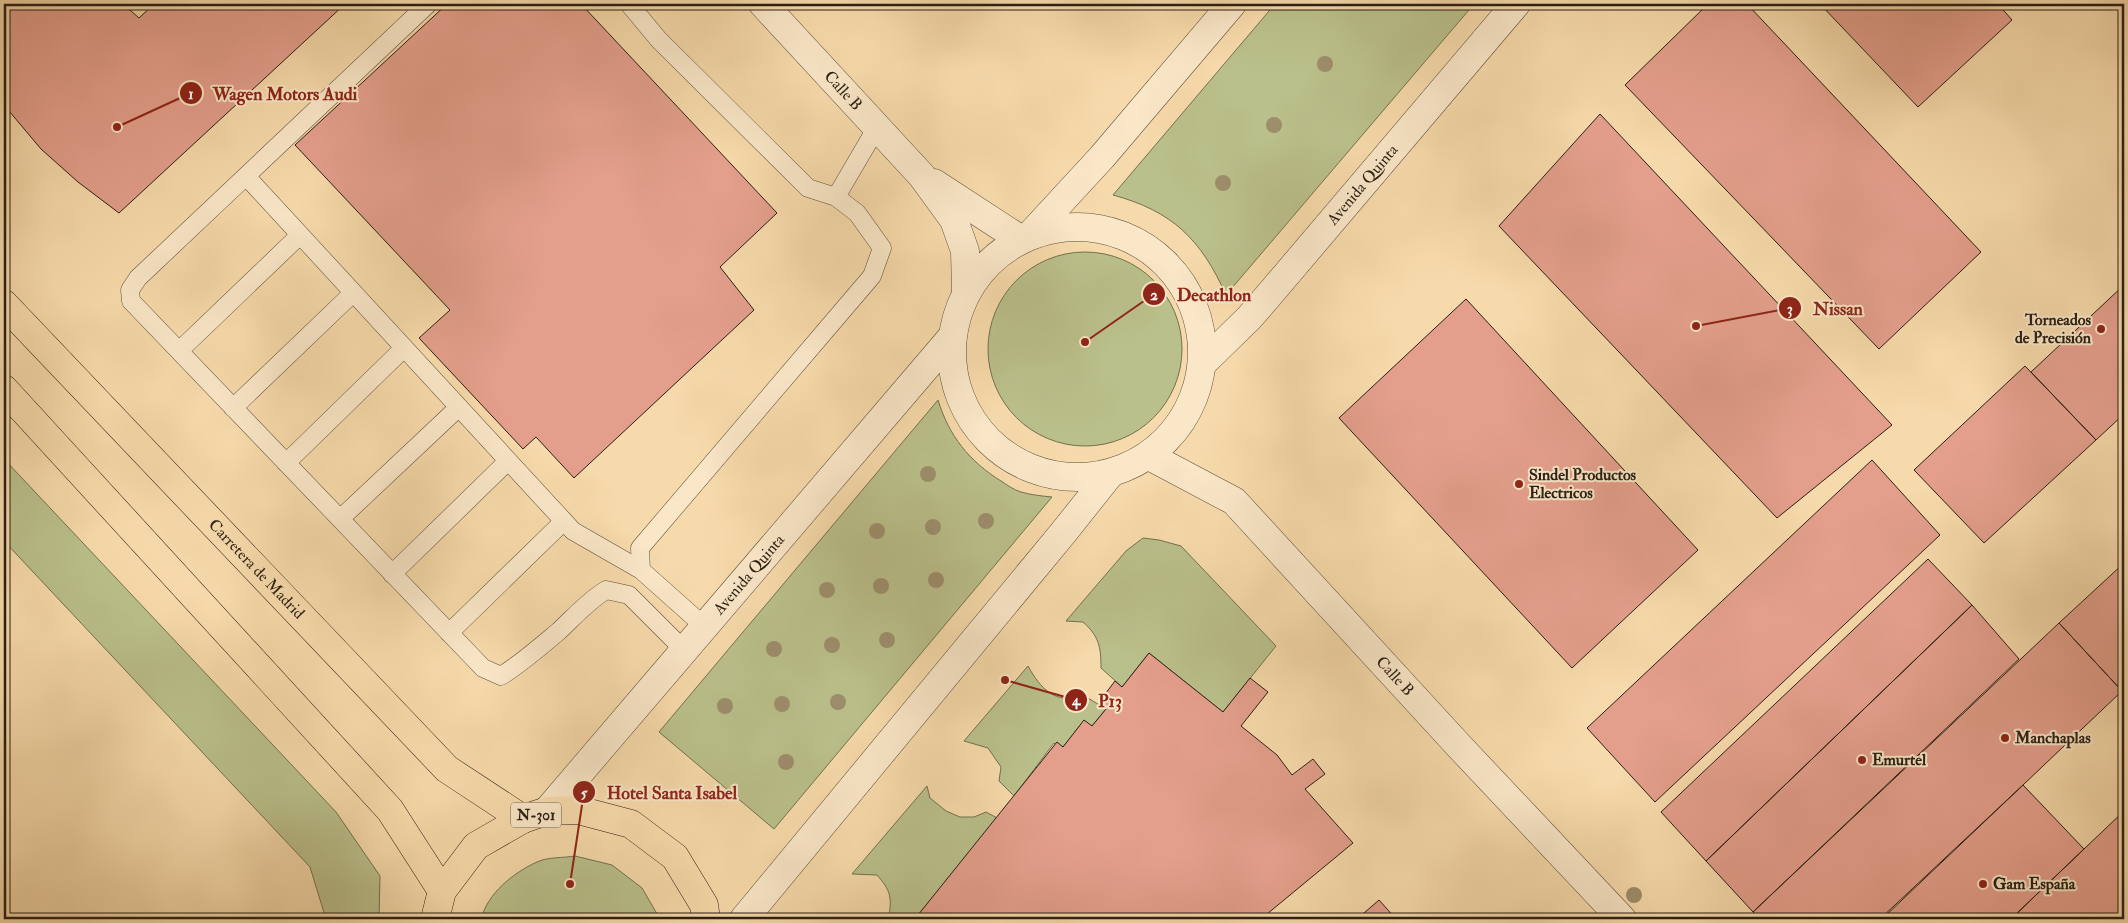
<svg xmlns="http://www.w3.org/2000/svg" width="2128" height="923" viewBox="0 0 2128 923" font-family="'IM FELL Double Pica',serif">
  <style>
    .green { fill: #bac08b; stroke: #727050 }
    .building { fill: #e49f8c; stroke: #291f14 }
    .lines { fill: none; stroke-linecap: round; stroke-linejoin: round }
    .lane-casing { stroke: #5c4e3a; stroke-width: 19 }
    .street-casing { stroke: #5c4e3a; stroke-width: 29 }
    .primary-casing { stroke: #291f14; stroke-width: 29 }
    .lane { stroke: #fae7c8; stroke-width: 18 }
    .street { stroke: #fae7c8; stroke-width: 28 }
    .primary { stroke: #f7daab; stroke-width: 28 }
    .tree { fill: #9d8e6c }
    .poi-dot { fill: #8f2418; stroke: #fae7c8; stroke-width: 2 }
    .labels { text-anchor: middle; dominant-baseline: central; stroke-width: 4; stroke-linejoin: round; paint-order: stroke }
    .shield { fill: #fae7c8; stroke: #685b4a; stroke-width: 1 }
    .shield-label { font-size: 15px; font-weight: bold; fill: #291f14 }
    .street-label { font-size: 16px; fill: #291f14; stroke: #fae7c8 }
    .poi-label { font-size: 16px; font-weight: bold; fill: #291f14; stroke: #fae7c8; text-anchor: start }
    .leader { fill: none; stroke: #8f2418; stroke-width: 2 }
    .callout-dot { fill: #8f2418; stroke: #fae7c8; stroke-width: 2 }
    .mark-label { font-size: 15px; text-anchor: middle; font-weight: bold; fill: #fff }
    .callout-label { font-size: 18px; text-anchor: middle; font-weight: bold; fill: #8f2418; stroke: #fae7c8; stroke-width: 4; stroke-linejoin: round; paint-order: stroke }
  </style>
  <rect width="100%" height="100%" fill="#f7daab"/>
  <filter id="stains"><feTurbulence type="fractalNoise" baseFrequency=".004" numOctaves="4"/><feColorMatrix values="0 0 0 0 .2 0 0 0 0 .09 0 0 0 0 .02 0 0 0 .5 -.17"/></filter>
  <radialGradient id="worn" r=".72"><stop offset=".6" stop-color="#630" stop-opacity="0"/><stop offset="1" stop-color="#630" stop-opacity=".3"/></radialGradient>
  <!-- green -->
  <path class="green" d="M 1275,4 L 1474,4 L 1226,295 C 1201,239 1172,211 1113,195 Z
    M988 349a97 97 0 1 1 194 0a97 97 0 1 1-194 0Z
    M 938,400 C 949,436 969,461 1001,481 C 1007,485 1014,490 1021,492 C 1031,495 1042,496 1052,497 L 774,829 L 659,732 Z
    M 4,459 L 336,812 L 380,876 L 379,919 L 326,919 L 310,867 L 4,541 Z
    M 1143,538 L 1159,540 L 1181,546 L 1276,646 L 1223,712 L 1149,653 L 1122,687 L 1101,668 C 1101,647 1099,636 1083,622 L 1066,621 L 1126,551 Z
    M 1028,666 C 1040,688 1056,706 1083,695 L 1106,709 L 1092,726 L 1082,723 L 1063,747 L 1054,743 L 1014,796 L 999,781 L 1001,767 L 988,748 L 964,741 Z
    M 927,786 L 930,798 L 946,811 L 960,817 L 974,817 L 986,812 L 997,818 L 918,915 L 923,919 L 892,919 L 889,916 C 892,896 890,890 877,875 L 852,874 Z
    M 575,856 L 612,865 L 642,888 L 660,919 L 481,919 C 488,893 513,873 537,862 C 547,857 563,858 575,856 Z"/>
  <!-- building -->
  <path class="building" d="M 4,4 L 123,4 L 139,18 L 154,4 L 345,4 L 119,213 L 78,182 L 41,149 L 4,105 Z
    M 447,4 L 581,4 L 777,213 L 720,267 L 754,310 L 574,478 L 536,437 L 523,449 L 419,338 L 450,310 L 295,145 Z
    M 1708,4 L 1747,4 L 1981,252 L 1879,349 L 1625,85 Z
    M 1820,4 L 1998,4 L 2012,20 L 1918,107 Z
    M 1600,114 L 1892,425 L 1777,518 L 1499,226 Z
    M 2124,285 L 2124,414 L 2096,440 L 2031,372 Z
    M 1466,299 L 1698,550 L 1572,668 L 1339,418 Z
    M 2025,366 L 2096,440 L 1984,543 L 1914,470 Z
    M 1872,460 L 1940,535 L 1655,802 L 1587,728 Z
    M 1928,559 L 1972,605 L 1706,861 L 1661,812 Z
    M 2124,563 L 2124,688 L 2122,691 L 2059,623 Z
    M 1972,605 L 2019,659 L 1753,912 L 1706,861 Z
    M 2059,623 L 2122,691 L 2023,785 L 1880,919 L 1760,919 L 1753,912 Z
    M 1149,653 L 1223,712 L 1250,678 L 1268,692 L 1241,726 L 1277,755 L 1292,775 L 1313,759 L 1325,774 L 1305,789 L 1353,843 L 1261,919 L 923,919 L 918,915 L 1057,742 L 1063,747 L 1084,720 L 1092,726 L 1106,709 L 1099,702 L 1115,681 L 1122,687 Z
    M 2023,785 L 2084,849 L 2011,919 L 1882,919 Z
    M 2124,811 L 2124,919 L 2011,919 L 2084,849 Z
    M 1379,900 L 1396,919 L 1357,919 Z"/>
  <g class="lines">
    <!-- lane casing -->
    <g class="lane-casing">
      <path id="lane" d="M 428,4 L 138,278 L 130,290 L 131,301 L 483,668 L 501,676 C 522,663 540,647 559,631 C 575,616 588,601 606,590 L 629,595 L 684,650
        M 629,4 L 659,40 L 808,188 L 836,197 L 857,213 L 882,248 L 872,276 L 640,548 L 641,570 L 705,627
        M 246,176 L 573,531 L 641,570
        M 836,197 L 877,127
        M 179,351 L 300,235
        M 233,408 L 353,293
        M 286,463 L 404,348
        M 340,519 L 459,407
        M 392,574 L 508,461
        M 449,633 L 564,521"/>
    </g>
    <!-- street casing -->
    <g class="street-casing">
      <g id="street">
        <path id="s1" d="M 763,4 L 922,176 L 954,220 L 965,251 L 966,292"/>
        <path d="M 934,183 L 1020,239"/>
        <circle cx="1077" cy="352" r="125"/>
        <path d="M 1031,234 L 1102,157 L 1232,4"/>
        <path id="s2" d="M 1204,362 L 1249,318 L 1269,295 L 1516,4"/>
        <path id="s3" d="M 1149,456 L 1234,501 L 1459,746 L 1622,919"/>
        <path id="s4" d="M 547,811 L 951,338"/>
        <path d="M 744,919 L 1063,533 L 1110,474"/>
      </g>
    </g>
    <!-- primary casing -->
    <g class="primary-casing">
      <g id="primary">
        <path id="s5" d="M 4,304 L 447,769 L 523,819"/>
        <path d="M 4,389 L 390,810 L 442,891"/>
        <path d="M 435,919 L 442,891 L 476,846 L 523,819 L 547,811 L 578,810 L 631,824 L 675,857 L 704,905 L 706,919"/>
      </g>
    </g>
    <!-- lane -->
    <use href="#lane" class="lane"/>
    <!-- street -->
    <use href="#street" class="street"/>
    <!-- primary -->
    <use href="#primary" class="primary"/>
  </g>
  <!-- trees -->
  <g class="tree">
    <circle cx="1325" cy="64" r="8"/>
    <circle cx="1274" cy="125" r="8"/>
    <circle cx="1223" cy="183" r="8"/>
    <circle cx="928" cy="474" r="8"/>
    <circle cx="986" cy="521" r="8"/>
    <circle cx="933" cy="527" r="8"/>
    <circle cx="877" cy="531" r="8"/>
    <circle cx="936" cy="580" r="8"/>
    <circle cx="881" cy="586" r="8"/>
    <circle cx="827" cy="590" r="8"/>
    <circle cx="887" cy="640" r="8"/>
    <circle cx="832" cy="645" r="8"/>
    <circle cx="774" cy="649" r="8"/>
    <circle cx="838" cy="702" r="8"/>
    <circle cx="782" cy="704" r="8"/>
    <circle cx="725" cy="706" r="8"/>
    <circle cx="786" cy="762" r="8"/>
    <circle cx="1634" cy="895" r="8"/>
  </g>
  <!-- markers -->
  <g class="poi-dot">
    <circle cx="2101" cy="329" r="5"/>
    <circle cx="1519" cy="484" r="5"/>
    <circle cx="2005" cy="738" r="5"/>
    <circle cx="1862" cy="760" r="5"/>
    <circle cx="1983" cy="884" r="5"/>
  </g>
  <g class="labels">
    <!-- shield labels -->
    <rect class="shield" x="511" y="802.5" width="50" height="25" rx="4"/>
    <g class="shield-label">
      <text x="536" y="815">N-301</text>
    </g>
    <!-- street labels -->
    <g class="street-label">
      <text stroke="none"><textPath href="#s1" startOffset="118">Calle B</textPath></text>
      <text stroke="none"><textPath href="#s2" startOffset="238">Avenida Quinta</textPath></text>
      <text stroke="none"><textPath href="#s5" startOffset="366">Carretera de Madrid</textPath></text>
      <text stroke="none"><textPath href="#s4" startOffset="311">Avenida Quinta</textPath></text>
      <text stroke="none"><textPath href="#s3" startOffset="334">Calle B</textPath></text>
    </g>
    <!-- poi labels -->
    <g class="poi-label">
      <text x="2091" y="320" text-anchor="end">Torneados<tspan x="2091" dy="18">de Precisión</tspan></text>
      <text x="1529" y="475">Sindel Productos<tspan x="1529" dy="18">Electricos</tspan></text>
      <text x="2015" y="738">Manchaplas</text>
      <text x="1872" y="760">Emurtel</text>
      <text x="1993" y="884">Gam España</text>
    </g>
  </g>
  <!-- callouts -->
  <path class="leader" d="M117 127L191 93M1085 342L1154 294M1696 326L1790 308M1005 680L1076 700M570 884L584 792"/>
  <g class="callout-dot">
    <circle cx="117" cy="127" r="5"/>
    <circle cx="1085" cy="342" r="5"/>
    <circle cx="1696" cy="326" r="5"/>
    <circle cx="1005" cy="680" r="5"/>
    <circle cx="570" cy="884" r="5"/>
    <circle cx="191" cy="93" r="12"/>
    <circle cx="1154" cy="294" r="12"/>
    <circle cx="1790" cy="308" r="12"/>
    <circle cx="1076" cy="700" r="12"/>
    <circle cx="584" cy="792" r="12"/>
  </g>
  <g class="mark-label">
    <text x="191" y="99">1</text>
    <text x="1154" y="300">2</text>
    <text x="1790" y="314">3</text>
    <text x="1076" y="705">4</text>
    <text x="584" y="798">5</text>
  </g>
  <g class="callout-label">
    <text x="285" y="100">Wagen Motors Audi</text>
    <text x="1214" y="301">Decathlon</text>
    <text x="1838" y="315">Nissan</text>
    <text x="1110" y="707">P13</text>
    <text x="672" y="799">Hotel Santa Isabel</text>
  </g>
  <!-- margin -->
  <rect width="2128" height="923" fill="none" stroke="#f7daab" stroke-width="20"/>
  <rect x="5" y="5" width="2118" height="913" fill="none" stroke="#291f14" stroke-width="2.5"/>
  <rect x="10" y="10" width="2108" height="903" fill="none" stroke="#291f14"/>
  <rect width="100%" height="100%" filter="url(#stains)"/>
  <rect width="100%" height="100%" fill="url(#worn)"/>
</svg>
